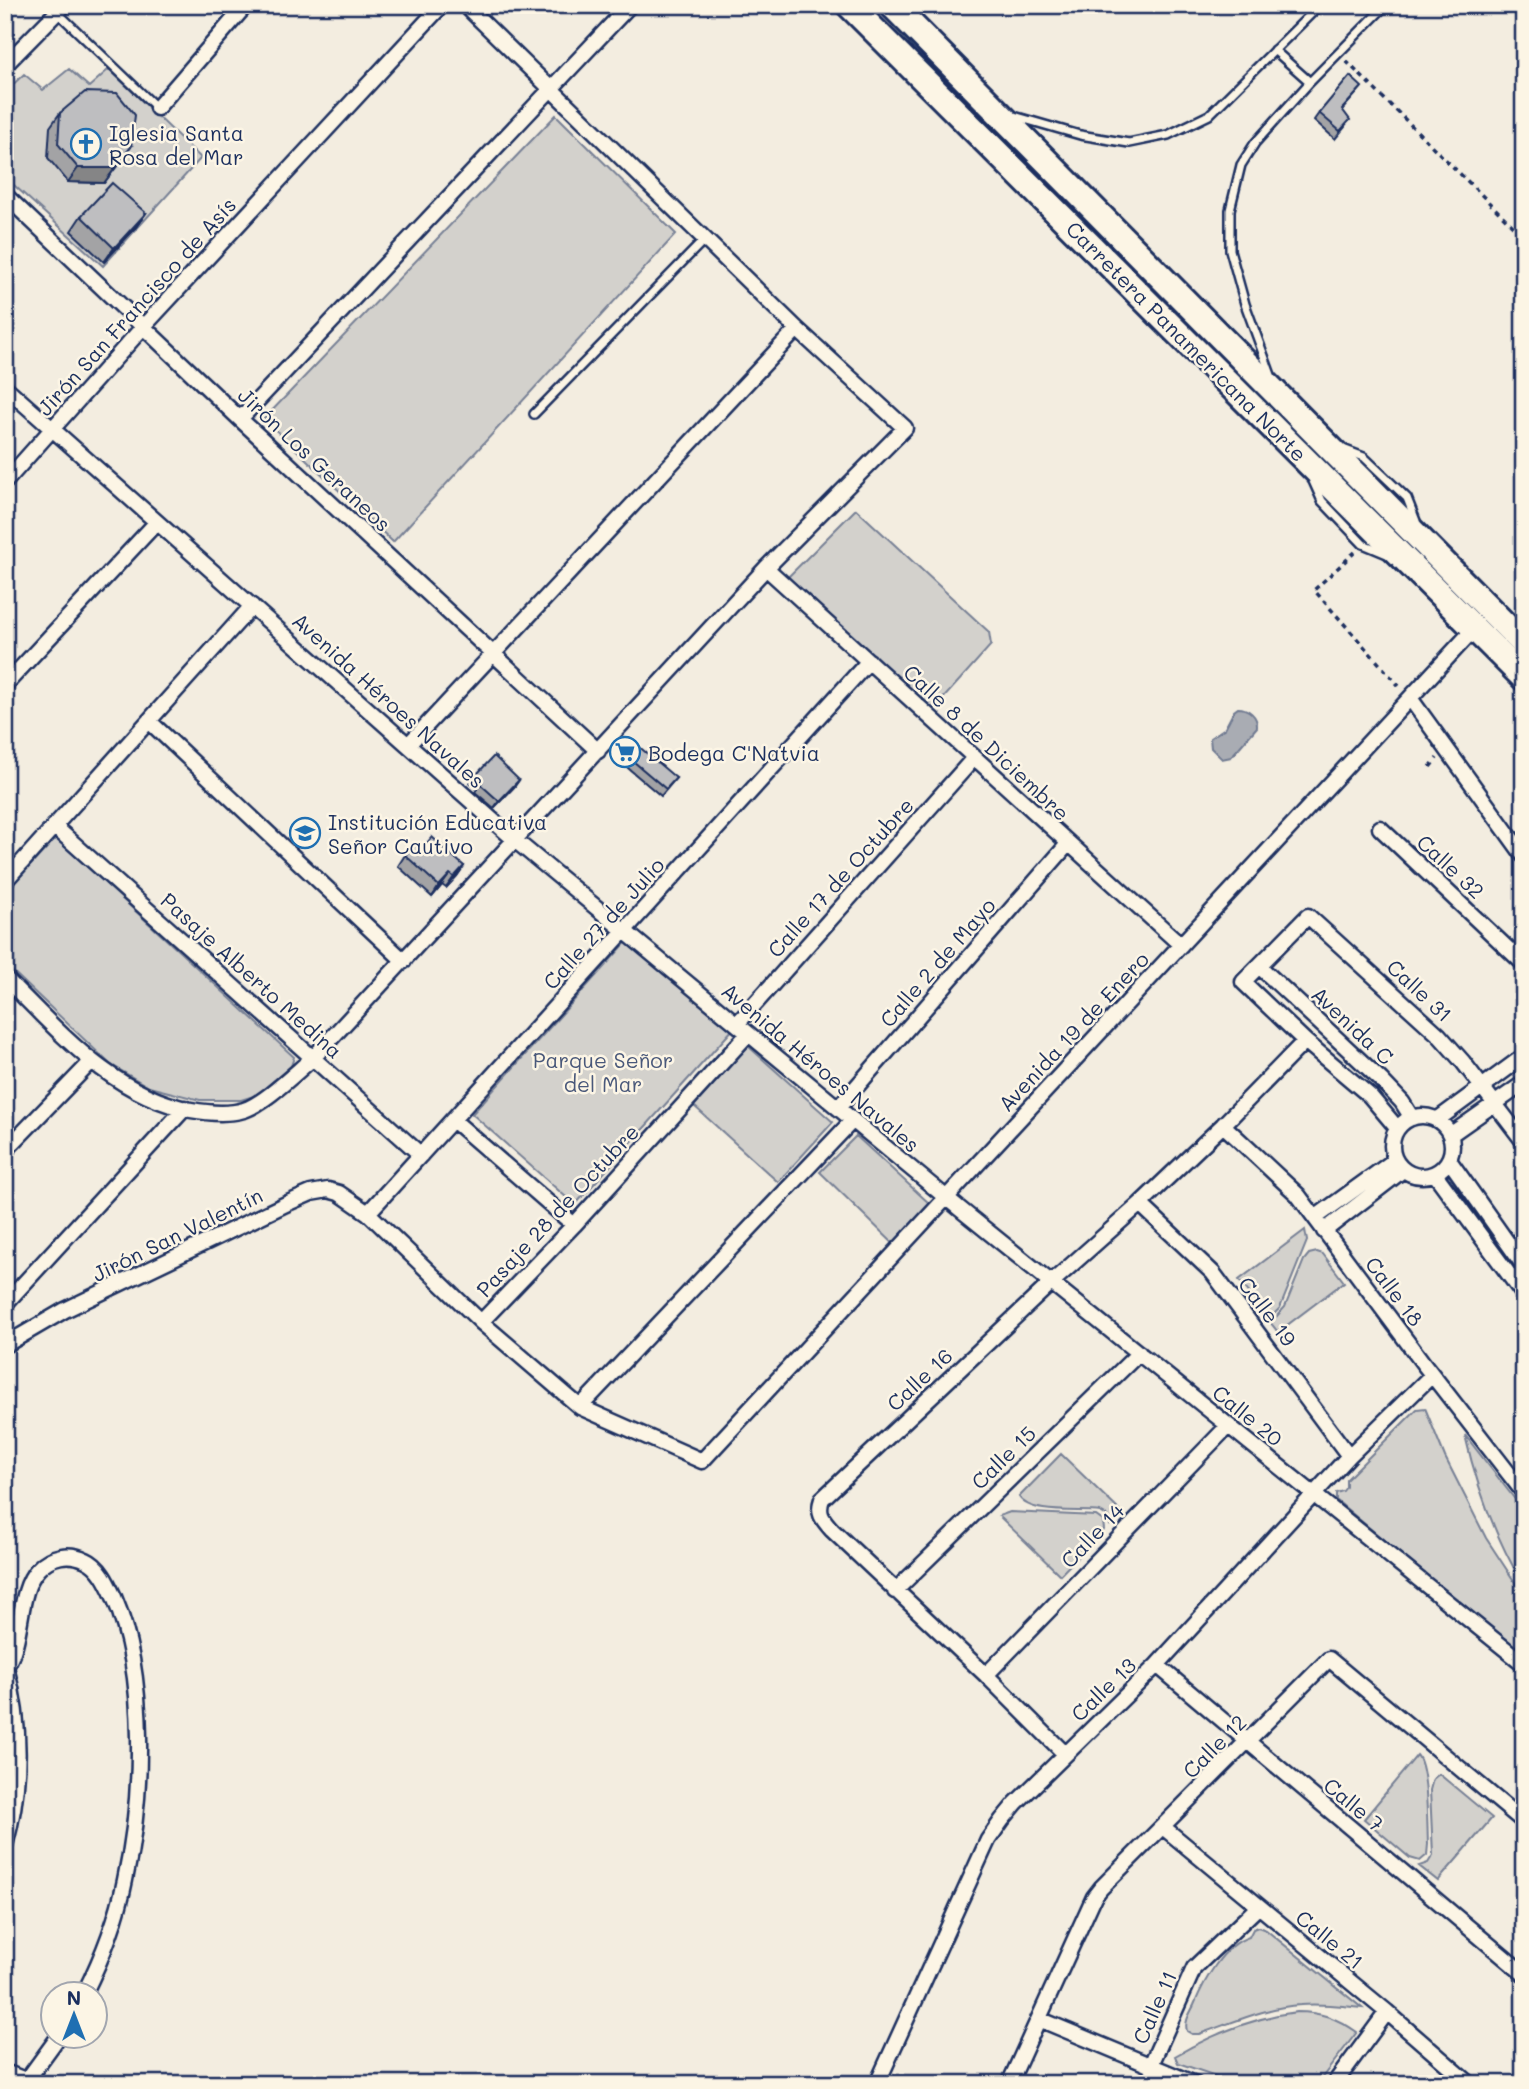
<svg xmlns="http://www.w3.org/2000/svg" width="1529" height="2089" viewBox="0 0 1529 2089" font-family="Mali,sans-serif">
  <style>
    .green { fill: #d3d1cc; stroke: #778095; stroke-width: 2 }
    .water { fill: #a9acb3; stroke: #707a91; stroke-width: 2 }
    .lines { fill: none; stroke-linecap: round; stroke-linejoin: round }
    .service-casing { stroke: #1b2f5e; stroke-width: 12 }
    .minor-casing { stroke: #1b2f5e; stroke-width: 19 }
    .trunk-casing { stroke: #1b2f5e; stroke-width: 30 }
    .path { stroke: #1b2f5e; stroke-width: 3.5; stroke-dasharray: 5 5; stroke-linecap: butt }
    .service { stroke: #fcf5e5; stroke-width: 7 }
    .minor { stroke: #fcf5e5; stroke-width: 14 }
    .trunk { stroke: #fcf5e5; stroke-width: 24 }
    .wall { fill: #a3a3a5; stroke: #1b2f5e; stroke-width: 2 }
    .shaded-wall { fill: #858586; stroke: #1b2f5e; stroke-width: 2 }
    .building { fill: #bebec0; stroke: #1b2f5e; stroke-width: 2 }
    .labels { text-anchor: middle; dominant-baseline: central; stroke-width: 5; stroke-linejoin: round; paint-order: stroke }
    .poi-label { font-size: 21px; fill: #1b2f5e; stroke: #fcf5e5; text-anchor: start }
    .street-label { font-size: 21px; fill: #1b2f5e; stroke: #fcf5e5 }
    .park-label { font-size: 21px; fill: #49587a; stroke: #fcf5e5 }
  </style>
  <rect width="100%" height="100%" fill="#f3ede0"/>
  <filter id="ink" filterUnits="userSpaceOnUse"><feTurbulence type="fractalNoise" baseFrequency=".0143" numOctaves="2"/><feDisplacementMap in="SourceGraphic" scale="14" xChannelSelector="R" yChannelSelector="G"/><feConvolveMatrix kernelMatrix="1 2 1 2 8 2 1 2 1" color-interpolation-filters="sRGB"/></filter>
  <g filter="url(#ink)">
    <!-- green -->
    <path class="green" d="M 69,69 L 89,87 L 109,69 L 201,158 L 103,266 L 5,177 L 5,92 L 24,74 L 43,90 Z
      M 556,115 L 676,234 L 393,542 L 264,419 Z
      M 856,509 L 989,632 L 991,645 L 932,711 L 787,578 Z
      M 56,838 L 294,1057 L 291,1066 L 257,1095 L 241,1100 L 200,1100 L 149,1087 L 110,1064 L 5,964 L 5,893 Z
      M 631,937 L 734,1028 L 575,1205 L 472,1114 Z
      M 748,1046 L 833,1122 L 778,1182 L 694,1106 Z
      M 856,1136 L 930,1204 L 932,1215 L 900,1250 L 820,1172 Z
      M 1305,1230 L 1307,1241 L 1280,1308 L 1274,1314 L 1266,1314 L 1239,1280 Z
      M 1317,1252 L 1323,1254 L 1344,1282 L 1278,1332 L 1266,1317 L 1276,1317 L 1285,1307 L 1304,1260 L 1309,1254 Z
      M 1425,1408 L 1445,1457 L 1486,1538 L 1524,1596 L 1524,1649 L 1513,1648 L 1336,1500 L 1336,1493 L 1343,1491 L 1346,1487 L 1346,1480 L 1417,1409 Z
      M 1465,1435 L 1524,1511 L 1524,1586 C 1496,1539 1477,1488 1465,1435 Z
      M 1061,1454 L 1122,1513 L 1110,1525 L 1107,1516 L 1100,1512 C 1080,1509 1031,1516 1019,1497 Z
      M 1010,1512 L 1096,1516 L 1103,1521 L 1104,1530 L 1060,1575 L 999,1516 Z
      M 1417,1755 C 1428,1767 1427,1825 1428,1844 L 1427,1855 L 1420,1861 L 1410,1858 L 1364,1819 Z
      M 1439,1774 L 1492,1818 L 1438,1881 L 1419,1866 L 1428,1863 L 1433,1855 L 1430,1790 L 1433,1779 Z
      M 1258,1927 L 1266,1930 L 1362,2008 C 1341,2006 1322,2003 1301,2005 C 1265,2007 1232,2023 1199,2034 L 1192,2034 L 1187,2031 C 1184,2021 1190,2014 1194,2005 C 1204,1981 1223,1945 1249,1937 L 1253,1929 Z
      M 1297,2012 C 1321,2012 1337,2018 1357,2032 L 1317,2084 L 1239,2084 L 1178,2063 L 1175,2056 C 1213,2034 1254,2017 1297,2012 Z"/>
    <!-- water -->
    <path class="water" d="M 1238,708 C 1248,708 1258,716 1257,727 L 1231,757 L 1222,759 L 1211,748 L 1210,738 L 1225,728 L 1234,711 Z"/>
    <g class="lines">
      <!-- service casing -->
      <g class="service-casing">
        <path id="service" d="M 57,12 L 157,108
          M 1274,50 L 1310,82
          M 1014,116 L 1080,135 L 1129,143 L 1168,135 L 1209,115 L 1320,5
          M 1271,375 L 1245,304 L 1230,250 L 1230,210 L 1241,165 L 1255,143 L 1310,82 L 1386,5
          M 534,414 L 705,239
          M 1343,449 L 1364,457 L 1407,498 L 1416,521
          M 1313,481 L 1322,501 L 1363,544 L 1387,554"/>
      </g>
      <!-- minor casing -->
      <g class="minor-casing">
        <path id="minor" d="M 5,65 L 64,5
          M 157,108 L 246,5
          M 5,195 L 240,419 L 598,751
          M 5,387 L 516,841 L 960,1209 L 1524,1664
          M 240,419 L 630,5
          M 5,482 L 144,326 L 442,5
          M 766,568 L 1181,945
          M 5,685 L 157,522
          M 1410,698 L 1524,856
          M 149,721 L 404,961
          M 408,745 L 797,329
          M 54,826 L 421,1155
          M 1380,828 L 1524,964
          M 5,881 L 252,606
          M 1260,967 L 1381,1080 L 1402,1102 L 1412,1118
          M 5,978 C 60,1032 112,1095 191,1110 C 208,1113 227,1115 244,1110 C 265,1103 295,1073 313,1058 L 766,568 L 905,428 L 797,329 L 465,5
          M 737,1024 L 974,758
          M 838,1108 L 1068,844
          M1392 1146a30 30 0 1 1 60 0a30 30 0 1 1-60 0Z
          M 453,1120 L 574,1225
          M 1437,1120 L 1524,1056
          M 1223,1125 L 1298,1195 L 1423,1363 L 1524,1493
          M 1397,1128 L 1370,1096 L 1305,1041 L 1243,982 L 1308,916 L 1439,1035 L 1463,1062 L 1524,1142
          M 1450,1135 L 1524,1083
          M 5,1151 L 91,1062
          M 1449,1160 L 1524,1266
          M 1435,1174 L 1524,1295
          M 1140,1204 L 1213,1273 L 1349,1456
          M 368,1213 L 869,661
          M 1315,1218 L 1395,1160
          M 1324,1231 L 1403,1170
          M 5,1304 L 185,1108
          M 481,1322 L 574,1225 L 748,1034
          M 5,1345 L 65,1310 L 288,1203 L 311,1193 L 328,1190 L 339,1193 L 368,1213 L 481,1322 L 580,1407 L 702,1461 L 1474,629
          M 580,1407 L 853,1120
          M 895,1591 L 1139,1353
          M 1157,1665 L 1524,1974
          M 5,1668 C 25,1638 16,1593 38,1569 C 51,1555 69,1552 86,1560 C 100,1566 108,1584 114,1597 C 148,1676 143,1797 125,1880 C 117,1921 102,1958 84,1994
          M 986,1675 L 1228,1426
          M 1065,1754 L 986,1675 L 832,1530 C 822,1519 817,1513 822,1499 L 1051,1283 L 1140,1204 L 1223,1125 L 1305,1041
          M 1163,1827 L 1387,2012 L 1470,2084
          M 5,1846 C 21,1787 22,1726 6,1667
          M 1039,2019 L 1195,2084
          M 1150,2067 L 1194,1968 L 1258,1907
          M 5,2072 L 33,2083
          M 27,2080 L 59,2036
          M 877,2084 L 988,1840 L 1002,1820 L 1016,1803 L 1157,1665 L 1349,1456 L 1432,1375
          M 1009,2084 L 1094,1897 L 1101,1888 L 1329,1659 L 1524,1822
          M 1334,2084 L 1387,2012"/>
      </g>
      <!-- trunk casing -->
      <g class="trunk-casing">
        <path id="trunk" d="M 849,5 L 1524,678
          M 892,5 L 1524,644"/>
      </g>
      <!-- path -->
      <path class="path" d="M 1346,61 L 1524,237
        M 1355,552 L 1314,590 L 1399,686
        M 1430,767 L 1437,758"/>
      <!-- service -->
      <use href="#service" class="service"/>
      <!-- minor -->
      <use href="#minor" class="minor"/>
      <!-- trunk -->
      <use href="#trunk" class="trunk"/>
    </g>
    <!-- wall -->
    <path class="wall" d="M 1362,87 L 1342,110 L 1345,127 L 1335,139 L 1314,120 L 1319,113 Z
      M 60,113 L 121,161 L 104,183 L 68,182 L 48,158 L 50,127 Z
      M 146,213 L 136,227 L 104,262 L 71,231 L 81,216 Z
      M 620,750 L 676,778 L 661,796 L 615,757 Z
      M 475,776 L 519,780 L 514,787 L 494,808 L 475,792 L 477,789 L 470,783 Z
      M 422,849 L 464,866 L 457,876 L 446,888 L 442,885 L 432,897 L 398,866 L 405,855 Z"/>
    <!-- shaded-wall -->
    <path class="shaded-wall" d="M 131,147 L 104,183 L 68,182 L 78,168 Z
      M 146,213 L 136,227 L 104,262 L 114,248 Z
      M 519,780 L 514,787 L 494,808 L 499,801 Z
      M 464,866 L 457,876 L 446,888 L 454,877 Z
      M 450,874 L 442,885 L 432,897 L 439,886 Z"/>
    <!-- building -->
    <path class="building" d="M 1350,76 L 1362,87 L 1342,109 L 1350,120 L 1340,131 L 1319,113 Z
      M 85,92 L 117,93 L 135,115 L 131,147 L 114,168 L 78,168 L 58,144 L 60,113 Z
      M 112,183 L 146,213 L 114,248 L 81,216 Z
      M 630,739 L 676,778 L 666,789 L 620,750 Z
      M 494,756 L 519,780 L 499,801 L 480,784 L 482,782 L 475,776 Z
      M 432,837 L 464,866 L 454,877 L 450,874 L 439,886 L 405,855 L 416,843 L 422,849 Z"/>
  </g>
  <!-- icons -->
  <defs>
    <g id="church-ring" transform="scale(1.575)"><circle r="9.5" fill="#fcf5e5" stroke="#1f6fb2" stroke-width="1.5"/><path d="M-1.2-6h2.4v3.5h3.3v2.4h-3.3V6h-2.4V-.1h-3.3v-2.4h3.3Z" fill="#1f6fb2"/></g>
    <g id="supermarket-ring" transform="scale(1.575)"><circle r="9.5" fill="#fcf5e5" stroke="#1f6fb2" stroke-width="1.5"/><path d="M-6-5.5h2.5l.6 2H6L4.5 2H-2.5L-4.4-4H-6ZM-1.5 3.2a1.3 1.3 0 1 0 .1 0ZM3 3.2a1.3 1.3 0 1 0 .1 0Z" fill="#1f6fb2"/></g>
    <g id="school-ring" transform="scale(1.575)"><circle r="9.5" fill="#fcf5e5" stroke="#1f6fb2" stroke-width="1.5"/><path d="M0-5L7-2L0 1L-7-2ZM-4 1L0 2.5L4 1V4Q0 6-4 4Z" fill="#1f6fb2"/></g>
  </defs>
  <g fill-rule="evenodd">
    <use href="#church-ring" x="86" y="144"/>
    <use href="#supermarket-ring" x="625" y="752"/>
    <use href="#school-ring" x="305" y="833"/>
  </g>
  <g class="labels">
    <!-- poi labels -->
    <g class="poi-label">
      <text x="109" y="132">Iglesia Santa<tspan x="109" dy="24">Rosa del Mar</tspan></text>
      <text x="648" y="752">Bodega C'Natvia</text>
      <text x="328" y="821">Institución Educativa<tspan x="328" dy="24">Señor Cautivo</tspan></text>
    </g>
    <!-- street labels -->
    <g class="street-label">
      <text transform="translate(136 306) rotate(-48)">Jirón San Francisco de Asís</text>
      <text transform="translate(1187 341) rotate(45)">Carretera Panamericana Norte</text>
      <text transform="translate(315 459) rotate(43)">Jirón Los Geraneos</text>
      <text transform="translate(389 700) rotate(42)">Avenida Héroes Navales</text>
      <text transform="translate(987 742) rotate(43)">Calle 8 de Diciembre</text>
      <text transform="translate(1451 866) rotate(43)">Calle 32</text>
      <text transform="translate(840 877) rotate(-48)">Calle 17 de Octubre</text>
      <text transform="translate(603 923) rotate(-48)">Calle 27 de Julio</text>
      <text transform="translate(937 962) rotate(-49)">Calle 2 de Mayo</text>
      <text transform="translate(252 975) rotate(42)">Pasaje Alberto Medina</text>
      <text transform="translate(1420 990) rotate(43)">Calle 31</text>
      <text transform="translate(1353 1025) rotate(43)">Avenida C</text>
      <text transform="translate(1073 1031) rotate(-47)">Avenida 19 de Enero</text>
      <text transform="translate(821 1067) rotate(40)">Avenida Héroes Navales</text>
      <text transform="translate(557 1210) rotate(-47)">Pasaje 28 de Octubre</text>
      <text transform="translate(177 1234) rotate(-26)">Jirón San Valentín</text>
      <text transform="translate(1395 1291) rotate(53)">Calle 18</text>
      <text transform="translate(1268 1311) rotate(53)">Calle 19</text>
      <text transform="translate(919 1379) rotate(-43)">Calle 16</text>
      <text transform="translate(1248 1415) rotate(39)">Calle 20</text>
      <text transform="translate(1003 1457) rotate(-44)">Calle 15</text>
      <text transform="translate(1092 1535) rotate(-46)">Calle 14</text>
      <text transform="translate(1103 1689) rotate(-44)">Calle 13</text>
      <text transform="translate(1214 1746) rotate(-45)">Calle 12</text>
      <text transform="translate(1354 1804) rotate(40)">Calle 7</text>
      <text transform="translate(1330 1939) rotate(39)">Calle 21</text>
      <text transform="translate(1154 2007) rotate(-66)">Calle 11</text>
    </g>
    <!-- park labels -->
    <g class="park-label">
      <text x="603" y="1059">Parque Señor<tspan x="603" dy="24">del Mar</tspan></text>
    </g>
  </g>
  <!-- margin -->
  <rect width="1529" height="2089" fill="none" stroke="#fcf5e5" stroke-width="28"/>
  <rect x="14" y="14" width="1501" height="2061" fill="none" stroke="#1b2f5e" stroke-width="2.5" filter="url(#ink)"/>
  <!-- north arrow -->
  <g transform="translate(74 2015)"><circle r="33" fill="#fcf5e5" stroke="#a2a6af" stroke-width="2"/>
  <path d="M0-5L12 26L0 18L-12 26Z" fill="#1f6fb2"/>
  <text y="-10" font-size="19" font-weight="bold" text-anchor="middle" fill="#1b2f5e">N</text>
  </g>
</svg>
